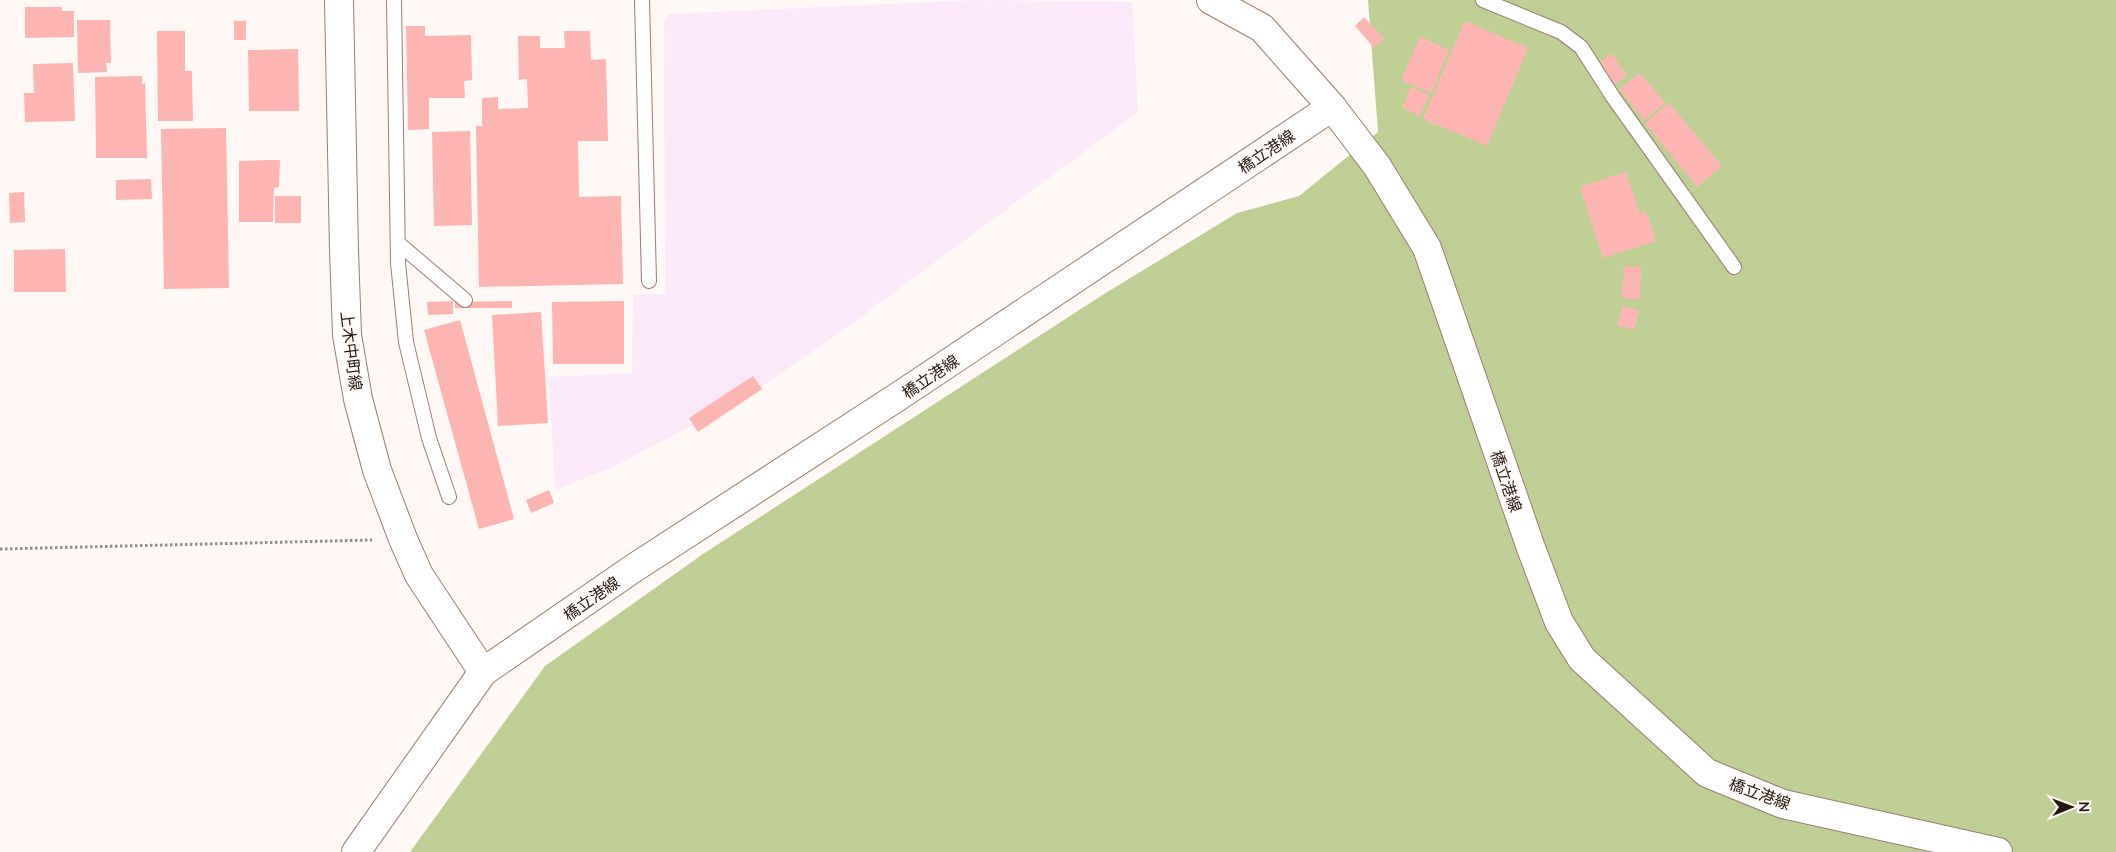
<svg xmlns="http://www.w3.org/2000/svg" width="2116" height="852" viewBox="0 0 2116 852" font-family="Lato,'Noto Sans JP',sans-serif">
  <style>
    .industrial { fill: #fbe9fa }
    .green { fill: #bfcf93 }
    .building { fill: #feb4b1 }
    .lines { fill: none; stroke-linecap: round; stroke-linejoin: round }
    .lane-casing { stroke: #9b7c6f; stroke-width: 16 }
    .secondary-casing { stroke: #9b7c6f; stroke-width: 30 }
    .primary-casing { stroke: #9b7c6f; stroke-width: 30 }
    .path { stroke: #958c88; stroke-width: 3; stroke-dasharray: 2.5 2.5; stroke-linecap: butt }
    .lane { stroke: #fff; stroke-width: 14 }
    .secondary { stroke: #fff; stroke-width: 28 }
    .primary { stroke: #fff; stroke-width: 28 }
    .labels { text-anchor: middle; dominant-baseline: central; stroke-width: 4; stroke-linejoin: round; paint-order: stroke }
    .street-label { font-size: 16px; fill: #221711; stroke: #fff8f5 }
  </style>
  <rect width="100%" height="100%" fill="#fff8f5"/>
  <!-- industrial -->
  <path class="industrial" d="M 977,0 L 1132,2 L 1138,112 L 831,339 L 746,397 L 613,467 L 555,490 L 549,377 L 632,373 L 633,295 L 665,294 L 664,20 L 669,14 Z"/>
  <!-- green -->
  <path class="green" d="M 1368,0 L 2116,0 L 2116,852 L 410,852 L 545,666 L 703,554 L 1104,294 L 1237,213 L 1299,196 L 1378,132 Z"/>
  <!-- building -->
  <path class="building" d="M 25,7 L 62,7 L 62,11 L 74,11 L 74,37 L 25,38 Z
    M 1364,17 L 1384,39 L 1374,48 L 1355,26 Z
    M 77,20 L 110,20 L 111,63 L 106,63 L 107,72 L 78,73 Z
    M 234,21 L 246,21 L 246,40 L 234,40 Z
    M 1465,21 L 1528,48 L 1487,146 L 1423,119 Z
    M 406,26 L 425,26 L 425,36 L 471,35 L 472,80 L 464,81 L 465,98 L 429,98 L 429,129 L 408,130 Z
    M 157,31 L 185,31 L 185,71 L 192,71 L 193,121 L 158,121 Z
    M 564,31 L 590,31 L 591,60 L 606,59 L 608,141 L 578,141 L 579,197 L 621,196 L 623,284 L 479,287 L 476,126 L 482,126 L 482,98 L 498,97 L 498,109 L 528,108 L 527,79 L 519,80 L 518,36 L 540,36 L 540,48 L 565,48 Z
    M 1420,37 L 1449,50 L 1431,93 L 1401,80 Z
    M 298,49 L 299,111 L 249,111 L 248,50 Z
    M 1611,53 L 1627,75 L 1615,84 L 1599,63 Z
    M 73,63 L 75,121 L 25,122 L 24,93 L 34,93 L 33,64 Z
    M 1640,73 L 1665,103 L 1644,120 L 1619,89 Z
    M 142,76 L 142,84 L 145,83 L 147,158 L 96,158 L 95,77 Z
    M 1411,87 L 1429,95 L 1420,116 L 1402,108 Z
    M 1669,103 L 1722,166 L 1697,187 L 1645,123 Z
    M 226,128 L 229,288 L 164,289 L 161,129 Z
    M 470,131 L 472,225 L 434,226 L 432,132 Z
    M 269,160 L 280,160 L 279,187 L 274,188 L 273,222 L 239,222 L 239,161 Z
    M 1626,172 L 1640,214 L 1646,211 L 1656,241 L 1603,258 L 1580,187 Z
    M 151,179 L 152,199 L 116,200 L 116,180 Z
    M 24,192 L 25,222 L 10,223 L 9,193 Z
    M 275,196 L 301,196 L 301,223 L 275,223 Z
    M 65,249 L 66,292 L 14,292 L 14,250 Z
    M 1624,266 L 1641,267 L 1640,299 L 1622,298 Z
    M 453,301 L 453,314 L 428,315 L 427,302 Z
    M 512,301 L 512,308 L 455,308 L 455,302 Z
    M 624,301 L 624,364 L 553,364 L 552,302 Z
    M 1623,306 L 1639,311 L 1634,330 L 1617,325 Z
    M 541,312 L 548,423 L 498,426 L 492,315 Z
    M 460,320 L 514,519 L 479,529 L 424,330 Z
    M 753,376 L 762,389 L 698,432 L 689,418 Z
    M 549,490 L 554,503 L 531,513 L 526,500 Z"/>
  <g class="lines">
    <!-- lane casing -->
    <g class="lane-casing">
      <path id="lane" d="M 394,0 L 398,263 L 406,342 L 429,438 L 449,497
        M 642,0 L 649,281
        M 1483,0 L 1561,32 L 1581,47 L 1613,97 L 1734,267
        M 398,243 L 465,300"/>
    </g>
    <!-- secondary casing -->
    <g class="secondary-casing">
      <path id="secondary" d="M 339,0 L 344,251 L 347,335 L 358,399 L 377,470 L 403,539 L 419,575 L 483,672
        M 1211,0 L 1262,28 L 1332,107"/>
    </g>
    <!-- primary casing -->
    <g class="primary-casing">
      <path id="primary" d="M 356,852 L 483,672 L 634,568 L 899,396 L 1332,107 L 1377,166 L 1427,248 L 1531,548 L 1559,622 L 1582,659 L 1707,773 L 1783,804 L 1998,852"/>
    </g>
    <!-- path -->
    <path class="path" d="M 0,549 L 372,540"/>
    <!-- lane -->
    <use href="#lane" class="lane"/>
    <!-- secondary -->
    <use href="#secondary" class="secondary"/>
    <!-- primary -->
    <use href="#primary" class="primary"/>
  </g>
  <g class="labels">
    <!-- street labels -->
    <g class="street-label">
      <text transform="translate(1266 151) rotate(-34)">橋立港線</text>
      <text transform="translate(352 351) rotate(83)">上木中町線</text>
      <text transform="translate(930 376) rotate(-34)">橋立港線</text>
      <text transform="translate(1507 481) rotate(71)">橋立港線</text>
      <text transform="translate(591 598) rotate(-35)">橋立港線</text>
      <text transform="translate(1760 793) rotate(20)">橋立港線</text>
    </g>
  </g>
  <!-- north arrow -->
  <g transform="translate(2071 807) rotate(89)" stroke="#fff8f5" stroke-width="4" paint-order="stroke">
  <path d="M0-4L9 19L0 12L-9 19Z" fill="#221711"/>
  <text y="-8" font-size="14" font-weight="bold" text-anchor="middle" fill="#221711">N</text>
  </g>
</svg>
